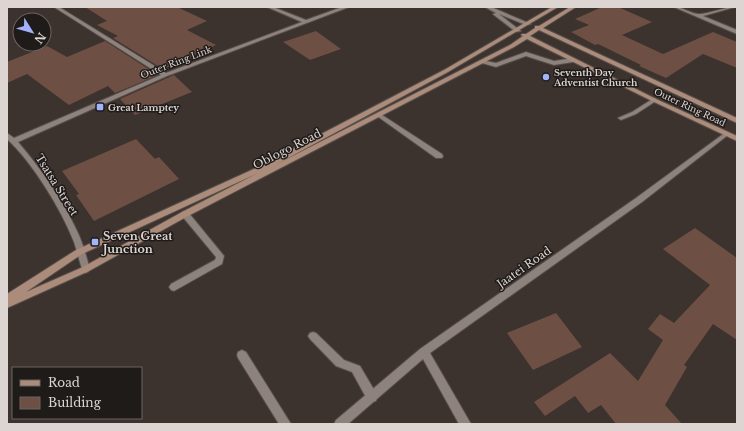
<svg xmlns="http://www.w3.org/2000/svg" width="744" height="431" viewBox="0 0 744 431" font-family="'Libre Baskerville',serif">
  <style>
    .building { fill: #6e4f44 }
    .lines { fill: none; stroke-linecap: round; stroke-linejoin: round }
    .service-casing { stroke: #574e4b; stroke-width: 2 }
    .minor-casing { stroke: #574e4b; stroke-width: 2 }
    .secondary-casing { stroke: #574e4b; stroke-width: 2 }
    .service { fill: #8e827d; fill-rule: evenodd }
    .minor { fill: #8e827d; fill-rule: evenodd }
    .secondary { fill: #ab8c7b; fill-rule: evenodd }
    .poi-dot { fill: #a3b2fd; stroke: #1f1b19; stroke-width: 1.5 }
    .labels { text-anchor: middle; dominant-baseline: central; stroke-width: 3; stroke-linejoin: round; paint-order: stroke }
    .far-street-label { font-size: 9px; fill: #dcd5d2; stroke: #1f1b19 }
    .far-poi-label { font-size: 9px; font-weight: bold; fill: #dcd5d2; stroke: #1f1b19; text-anchor: start }
    .street-label { font-size: 11px; fill: #dcd5d2; stroke: #1f1b19 }
    .poi-label { font-size: 11px; font-weight: bold; fill: #dcd5d2; stroke: #1f1b19; text-anchor: start }
  </style>
  <rect width="100%" height="100%" fill="#3c322e"/>
  <!-- building -->
  <path class="building" d="M 85,7 L 177,7 L 207,21 L 187,30 L 216,45 L 166,68 L 168,71 L 166,71 L 113,38 L 118,36 L 97,25 L 107,21 Z
    M 602,7 L 618,7 L 652,22 L 622,35 L 663,54 L 713,32 L 737,42 L 737,68 L 703,54 L 666,78 L 639,66 L 641,65 L 598,44 L 595,45 L 571,32 L 589,25 L 575,19 Z
    M 316,31 L 341,49 L 310,60 L 283,42 Z
    M 105,41 L 158,75 L 115,93 L 108,86 L 69,105 L 27,74 L 7,83 L 7,62 L 47,46 L 67,57 Z
    M 174,75 L 192,92 L 135,115 L 120,99 Z
    M 136,139 L 155,159 L 159,157 L 179,179 L 94,221 L 76,195 L 79,194 L 62,171 Z
    M 695,228 L 737,258 L 737,340 L 713,324 L 684,365 L 687,367 L 665,405 L 682,424 L 616,424 L 601,405 L 588,413 L 575,396 L 545,416 L 534,402 L 610,353 L 638,381 L 663,340 L 648,329 L 660,314 L 674,323 L 710,285 L 663,249 Z
    M 556,313 L 582,347 L 533,370 L 507,333 Z"/>
  <g class="lines">
    <!-- service casing -->
    <g class="service-casing">
      <path id="service" d="M 526,52 L 554,61 L 573,58 L 576,60 L 573,62 L 554,65 L 526,56 L 496,67 L 478,62 L 481,60 L 496,63 Z
        M 654,98 L 656,99 L 656,101 L 636,114 L 621,120 L 618,118 L 632,112 Z
        M 379,113 L 442,154 L 443,156 L 442,158 L 436,158 L 377,116 L 376,115 Z
        M 185,211 L 188,212 L 224,256 L 222,264 L 174,291 L 171,290 L 169,287 L 171,284 L 215,260 L 216,257 L 182,216 L 181,214 L 182,212 Z
        M 313,332 L 316,333 L 344,360 L 360,366 L 376,393 L 377,397 L 376,401 L 372,402 L 368,401 L 352,372 L 336,366 L 310,339 L 308,336 L 310,333 Z
        M 242,350 L 246,352 L 291,424 L 279,424 L 238,358 L 237,355 L 238,352 Z"/>
    </g>
    <!-- minor casing -->
    <g class="minor-casing">
      <path id="minor" d="M 54,7 L 59,7 L 166,73 L 302,22 L 267,7 L 273,7 L 306,20 L 342,7 L 349,7 L 167,76 L 18,142 C 41,169 62,199 77,231 C 83,243 86,256 90,269 L 89,271 L 86,273 L 83,271 L 82,269 C 79,260 77,251 74,242 C 61,209 33,163 7,139 L 7,133 L 14,138 L 161,75 Z
        M 485,7 L 491,7 L 531,24 L 526,25 L 499,14 L 521,31 L 516,32 L 494,15 L 493,14 L 496,13 Z
        M 674,7 C 683,7 689,13 698,14 C 705,15 725,7 735,7 L 703,16 L 737,30 L 737,34 Z
        M 726,132 L 728,133 L 728,135 L 642,202 L 430,353 L 471,424 L 459,424 L 423,359 L 348,424 L 334,424 L 336,420 L 420,349 L 636,198 Z"/>
    </g>
    <!-- secondary casing -->
    <g class="secondary-casing">
      <path id="secondary" d="M 552,7 L 558,7 L 448,72 L 275,165 L 510,45 L 523,36 L 521,35 L 522,34 L 526,34 L 535,28 L 535,26 L 539,26 L 570,7 L 576,7 L 543,28 L 737,118 L 737,123 L 539,30 L 530,36 L 656,99 L 737,136 L 737,141 L 652,101 L 527,39 L 514,47 L 188,216 L 89,271 L 7,308 L 7,294 L 76,250 L 258,167 L 444,70 ZM 258,173 L 182,212 L 83,267 L 26,292 L 82,254 Z"/>
    </g>
    <!-- service -->
    <use href="#service" class="service"/>
    <!-- minor -->
    <use href="#minor" class="minor"/>
    <!-- secondary -->
    <use href="#secondary" class="secondary"/>
  </g>
  <!-- markers -->
  <g class="poi-dot">
    <circle cx="546" cy="77" r="4"/>
    <rect x="96" y="103" width="8" height="8" rx="2"/>
    <rect x="91" y="238" width="8" height="8" rx="2"/>
  </g>
  <g class="labels">
    <!-- far-street labels -->
    <g class="far-street-label">
      <text transform="translate(176 62) rotate(-21)">Outer Ring Link</text>
      <text transform="translate(690 107) rotate(25)">Outer Ring Road</text>
    </g>
    <!-- far-poi labels -->
    <g class="far-poi-label">
      <text x="554" y="72">Seventh Day<tspan x="554" dy="10">Adventist Church</tspan></text>
      <text x="108" y="107">Great Lamptey</text>
    </g>
    <!-- street labels -->
    <g class="street-label">
      <text transform="translate(287 149) rotate(-27)">Oblogo Road</text>
      <text transform="translate(57 185) rotate(58)">Tsatsa Street</text>
      <text transform="translate(524 267) rotate(-35)">Jaatei Road</text>
    </g>
    <!-- poi labels -->
    <g class="poi-label">
      <text x="103" y="236">Seven Great<tspan x="103" dy="13">Junction</tspan></text>
    </g>
  </g>
  <!-- border -->
  <rect width="744" height="431" fill="none" stroke="#dcd5d2" stroke-width="16"/>
  <!-- legend -->
  <rect x="12" y="367" width="130" height="52" fill="#1f1b19" stroke="#6b6563"/>
  <rect x="20" y="380" width="20" height="6" fill="#ab8c7b" stroke="#6b6563"/>
  <text x="48" y="387" font-size="12" fill="#dcd5d2">Road</text>
  <rect x="20" y="397" width="20" height="12" fill="#6e4f44" stroke="#6b6563"/>
  <text x="48" y="407" font-size="12" fill="#dcd5d2">Building</text>
  <!-- north arrow -->
  <g transform="translate(32 32) rotate(127)"><circle r="19" fill="#1f1b19" stroke="#6b6563"/>
  <path d="M0-3L7 15L0 10L-7 15Z" fill="#a3b2fd"/>
  <text y="-6" font-size="11" font-weight="bold" text-anchor="middle" fill="#dcd5d2">N</text>
  </g>
</svg>
